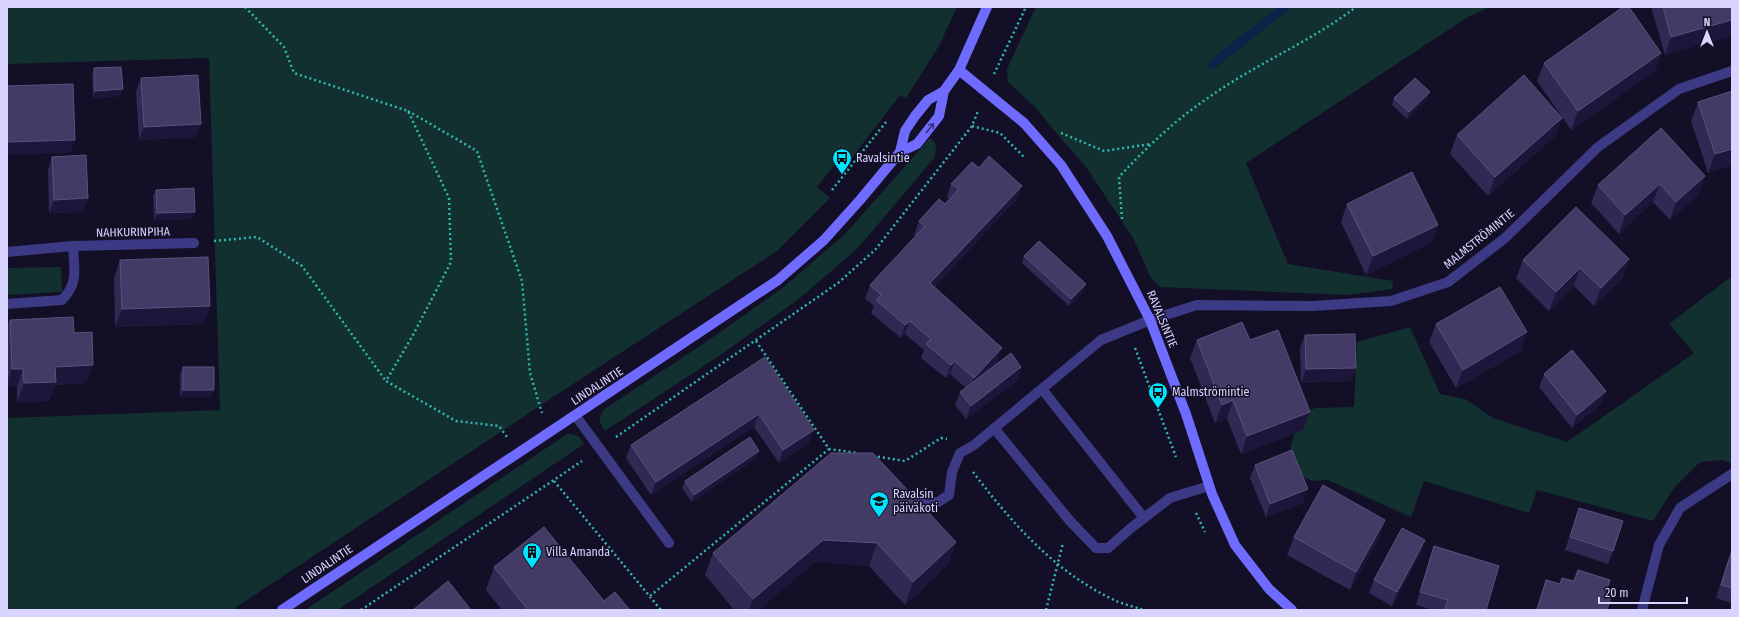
<svg xmlns="http://www.w3.org/2000/svg" width="1739" height="617" viewBox="0 0 1739 617" font-family="'Fira Sans Condensed',sans-serif">
  <style>
    .green { fill: #12302f }
    .lines { fill: none; stroke-linecap: round; stroke-linejoin: round }
    .stream { stroke: #0c2248; stroke-width: 9 }
    .path { stroke: #2fb8b0; stroke-width: 2.5; stroke-dasharray: 2 3; stroke-linecap: butt }
    .lane { stroke: #3d3a85; stroke-width: 10 }
    .street { stroke: #3d3a85; stroke-width: 10 }
    .secondary { stroke: #6f6bff; stroke-width: 10 }
    .wall { fill: #312854 }
    .shaded-wall { fill: #1d163a }
    .building { fill: #433a66; stroke: #5a527e }
    .oneway { stroke: #38347d }
    .labels { text-anchor: middle; dominant-baseline: central; stroke-width: 3; stroke-linejoin: round; paint-order: stroke }
    .poi-label { font-size: 12px; fill: #d9d4ff; stroke: #130f26; text-anchor: start }
    .street-label { font-size: 12px; fill: #d9d4ff; stroke: #130f26 }
  </style>
  <rect width="100%" height="100%" fill="#130f26"/>
  <!-- green -->
  <path class="green" d="M 7,7 L 957,7 L 939,46 L 906,98 L 900,95 L 851,159 L 843,154 L 817,187 L 830,198 L 777,251 L 567,388 L 232,610 L 7,610 L 7,418 L 220,410 L 209,58 L 7,64 Z
    M 1036,7 L 1490,7 L 1468,17 L 1246,163 L 1288,264 L 1393,281 L 1392,289 L 1348,295 L 1160,287 L 1151,278 L 1133,238 L 1086,167 L 1058,135 L 1036,108 L 1008,82 L 1007,69 Z
    M 930,138 L 936,144 L 935,157 L 857,249 L 800,298 L 719,356 L 605,431 C 599,423 598,419 603,410 L 706,342 L 785,286 L 846,233 Z
    M 61,267 L 62,292 L 7,295 L 7,268 Z
    M 1732,276 L 1732,463 L 1722,460 L 1700,462 L 1674,488 L 1653,521 L 1537,490 L 1529,513 L 1424,481 L 1411,517 L 1328,480 L 1312,481 L 1300,475 L 1292,459 L 1291,446 L 1296,428 L 1303,413 L 1315,408 L 1354,407 L 1357,342 L 1410,327 L 1440,394 L 1465,399 L 1493,418 L 1567,442 L 1694,353 L 1669,324 Z
    M 567,434 C 576,434 580,436 584,444 L 338,610 L 305,610 Z"/>
  <g class="lines">
    <!-- stream -->
    <path class="stream" d="M 1213,64 L 1285,7"/>
    <!-- path -->
    <path class="path" d="M 245,7 L 284,47 L 294,73 L 408,111 L 449,198 L 451,262 L 413,335 L 386,381 L 456,421 L 499,426 L 507,437
      M 994,74 L 1026,7
      M 408,111 L 477,151 L 522,281 L 530,373 L 542,413
      M 972,126 L 1000,133 L 1024,157
      M 1061,133 L 1104,151 L 1150,144
      M 832,190 L 886,122
      M 1122,219 L 1119,177 C 1145,149 1173,122 1205,100 C 1253,65 1309,43 1356,7
      M 214,241 L 257,237 L 302,266 L 386,381
      M 756,341 L 829,449 L 858,453
      M 1135,348 L 1176,457
      M 616,437 L 838,283 L 875,250 L 972,126 L 978,111
      M 873,456 L 905,461 L 941,438 L 947,439
      M 973,472 C 1011,522 1054,571 1112,599 C 1121,604 1133,606 1143,610
      M 554,481 L 661,610
      M 1196,513 L 1205,532
      M 650,596 L 829,449
      M 361,610 L 582,461
      M 1046,610 L 1063,543"/>
    <!-- lane -->
    <path class="lane" d="M 1042,389 L 1144,518
      M 575,415 L 669,543
      M 994,428 L 1070,521 L 1096,548 L 1108,548 L 1131,528 L 1170,498 L 1209,486
      M 908,504 L 938,502 L 949,495 L 952,472 L 960,453 L 974,445 L 1101,340 L 1150,320"/>
    <!-- street -->
    <path class="street" d="M 7,252 L 73,246 L 194,243
      M 7,304 L 62,300 C 79,283 74,269 73,246
      M 1150,320 L 1197,305 L 1312,306 L 1391,301 L 1448,282 L 1505,238 L 1598,147 L 1679,89 L 1732,71
      M 1642,610 L 1659,545 L 1680,508 L 1732,474"/>
    <!-- secondary -->
    <path class="secondary" d="M 959,70 L 1024,123 L 1061,165 L 1107,236 L 1150,320 L 1186,414 L 1212,494 L 1235,545 L 1269,589 L 1292,610
      M 900,152 L 917,144 L 939,116 L 944,91 L 959,70 L 987,7
      M 282,610 L 778,280 L 824,240 L 860,200 L 900,152 L 905,131 L 915,116 L 928,100 L 944,91"/>
  </g>
  <!-- wall -->
  <path class="wall" d="M 1651,7 L 1732,7 L 1665,55 Z
    M 1661,53 L 1655,71 L 1571,130 L 1537,81 L 1544,63 Z
    M 94,68 L 120,96 L 93,98 L 92,75 Z
    M 141,78 L 196,137 L 139,140 L 136,91 Z
    M 1430,92 L 1427,99 L 1407,119 L 1392,105 L 1394,98 Z
    M 1698,102 L 1732,165 L 1708,173 L 1691,121 Z
    M 1562,118 L 1555,136 L 1488,196 L 1450,154 L 1457,135 Z
    M 52,157 L 88,198 L 83,212 L 49,213 L 48,170 Z
    M 1705,176 L 1698,195 L 1670,220 L 1653,202 L 1619,234 L 1591,203 L 1598,185 Z
    M 951,184 L 1017,199 L 934,287 L 997,362 L 988,370 L 1021,367 L 1017,381 L 966,419 L 955,405 L 960,392 L 966,388 L 950,374 L 946,378 L 921,358 L 924,350 L 905,334 L 901,338 L 871,313 L 874,306 L 865,299 L 870,285 L 916,236 L 914,235 L 919,221 L 945,204 L 949,199 L 947,197 Z
    M 156,190 L 192,219 L 154,220 L 153,196 Z
    M 1347,204 L 1438,225 L 1431,243 L 1366,275 L 1341,222 Z
    M 1024,256 L 1086,284 L 1083,291 L 1069,306 L 1022,263 Z
    M 1629,259 L 1622,278 L 1594,306 L 1574,286 L 1549,311 L 1516,278 L 1523,260 Z
    M 120,260 L 210,306 L 203,324 L 115,327 L 114,278 Z
    M 10,320 L 74,333 L 93,365 L 86,383 L 55,385 L 49,401 L 17,402 L 17,387 L 7,387 L 7,327 Z
    M 1436,324 L 1521,351 L 1456,388 L 1429,342 Z
    M 1305,335 L 1351,381 L 1301,383 L 1300,348 Z
    M 1197,340 L 1250,340 L 1303,430 L 1241,454 L 1227,419 L 1215,423 L 1190,358 Z
    M 765,357 L 809,443 L 779,463 L 754,427 L 651,495 L 626,458 L 631,445 Z
    M 183,367 L 214,390 L 211,397 L 180,397 L 180,374 Z
    M 1544,374 L 1601,404 L 1572,428 L 1539,387 Z
    M 759,451 L 756,458 L 692,502 L 682,488 L 685,481 Z
    M 831,453 L 956,542 L 948,565 L 905,605 L 869,566 L 815,562 L 758,610 L 734,610 L 705,575 L 713,553 Z
    M 1255,465 L 1303,503 L 1266,517 L 1250,478 Z
    M 1579,508 L 1613,551 L 1608,564 L 1565,550 Z
    M 1385,520 L 1379,538 L 1350,590 L 1287,555 L 1294,537 Z
    M 1434,546 L 1486,610 L 1433,610 L 1416,605 L 1430,559 Z
    M 1732,550 L 1732,603 L 1716,598 L 1727,563 Z
    M 1421,553 L 1392,606 L 1369,593 L 1374,580 Z
    M 494,567 L 604,601 L 630,610 L 502,610 L 486,590 Z
    M 1578,570 L 1606,591 L 1607,610 L 1536,610 L 1546,580 L 1559,584 L 1574,581 Z"/>
  <!-- shaded-wall -->
  <path class="shaded-wall" d="M 1732,20 L 1732,36 L 1665,55 L 1671,37 Z
    M 1661,53 L 1655,71 L 1571,130 L 1578,111 Z
    M 123,89 L 120,96 L 93,98 L 95,91 Z
    M 1430,92 L 1427,99 L 1407,119 L 1409,112 Z
    M 1562,118 L 1555,136 L 1488,196 L 1495,177 Z
    M 201,124 L 196,137 L 139,140 L 144,127 Z
    M 75,140 L 70,153 L 7,155 L 7,142 Z
    M 1732,149 L 1732,165 L 1708,173 L 1715,154 Z
    M 1705,176 L 1698,195 L 1670,220 L 1676,202 Z
    M 1660,184 L 1653,202 L 1619,234 L 1625,215 Z
    M 1022,186 L 1017,199 L 925,296 L 930,283 Z
    M 88,198 L 83,212 L 49,213 L 54,200 Z
    M 195,212 L 192,219 L 154,220 L 157,213 Z
    M 1438,225 L 1431,243 L 1366,275 L 1373,256 Z
    M 1629,259 L 1622,278 L 1594,306 L 1601,288 Z
    M 1580,268 L 1574,286 L 1549,311 L 1556,292 Z
    M 1086,284 L 1083,291 L 1069,306 L 1071,299 Z
    M 210,306 L 203,324 L 115,327 L 122,309 Z
    M 910,321 L 905,334 L 901,338 L 905,325 Z
    M 1527,332 L 1521,351 L 1456,388 L 1463,370 Z
    M 1002,348 L 997,362 L 969,391 L 974,378 Z
    M 955,361 L 950,374 L 946,378 L 951,365 Z
    M 93,365 L 86,383 L 55,385 L 49,401 L 17,402 L 24,383 L 55,367 Z
    M 1021,367 L 1017,381 L 966,419 L 971,406 Z
    M 1356,368 L 1351,381 L 1301,383 L 1306,369 Z
    M 12,369 L 23,369 L 17,387 L 7,387 L 7,382 Z
    M 183,390 L 214,390 L 211,397 L 180,397 Z
    M 1606,391 L 1601,404 L 1572,428 L 1577,415 Z
    M 1233,400 L 1227,419 L 1215,423 L 1222,405 Z
    M 1310,412 L 1303,430 L 1241,454 L 1247,436 Z
    M 759,414 L 754,427 L 651,495 L 656,482 Z
    M 814,430 L 809,443 L 779,463 L 783,450 Z
    M 759,451 L 756,458 L 692,502 L 694,495 Z
    M 1308,489 L 1303,503 L 1266,517 L 1270,504 Z
    M 1385,520 L 1379,538 L 1350,590 L 1356,572 Z
    M 823,540 L 877,543 L 869,566 L 815,562 L 758,610 L 749,610 L 753,599 Z
    M 1425,540 L 1421,553 L 1392,606 L 1397,592 Z
    M 956,542 L 948,565 L 905,605 L 913,582 Z"/>
  <!-- building -->
  <path class="building" d="M 1623,7 L 1629,7 L 1661,53 L 1578,111 L 1544,63 Z
    M 1663,7 L 1732,7 L 1732,20 L 1671,37 Z
    M 121,67 L 123,89 L 95,91 L 94,68 Z
    M 198,75 L 201,124 L 144,127 L 141,78 Z
    M 1524,75 L 1562,118 L 1495,177 L 1457,135 Z
    M 1415,78 L 1430,92 L 1409,112 L 1394,98 Z
    M 73,84 L 75,140 L 7,142 L 7,86 Z
    M 1732,91 L 1732,149 L 1715,154 L 1698,102 Z
    M 1661,128 L 1705,176 L 1676,202 L 1660,184 L 1625,215 L 1598,185 Z
    M 86,155 L 88,198 L 54,200 L 52,157 Z
    M 989,156 L 1022,186 L 930,283 L 1002,348 L 974,378 L 955,361 L 951,365 L 926,344 L 931,339 L 910,321 L 905,325 L 876,300 L 881,295 L 870,285 L 925,226 L 919,221 L 939,199 L 945,204 L 959,189 L 951,184 L 972,162 L 979,168 Z
    M 1412,172 L 1438,225 L 1373,256 L 1347,204 Z
    M 194,188 L 195,212 L 157,213 L 156,190 Z
    M 1576,207 L 1629,259 L 1601,288 L 1580,268 L 1556,292 L 1523,260 Z
    M 1039,241 L 1086,284 L 1071,299 L 1024,256 Z
    M 208,257 L 210,306 L 122,309 L 120,260 Z
    M 1500,287 L 1527,332 L 1463,370 L 1436,324 Z
    M 73,317 L 74,333 L 92,332 L 93,365 L 55,367 L 56,382 L 24,383 L 23,369 L 12,369 L 10,320 Z
    M 1242,322 L 1250,340 L 1278,330 L 1310,412 L 1247,436 L 1233,400 L 1222,405 L 1197,340 Z
    M 1355,334 L 1356,368 L 1306,369 L 1305,335 Z
    M 1572,350 L 1606,391 L 1577,415 L 1544,374 Z
    M 1011,353 L 1021,367 L 971,406 L 960,392 Z
    M 765,357 L 814,430 L 783,450 L 759,414 L 656,482 L 631,445 Z
    M 183,367 L 214,367 L 214,390 L 183,390 Z
    M 750,437 L 759,451 L 694,495 L 685,481 Z
    M 1292,450 L 1308,489 L 1270,504 L 1255,465 Z
    M 831,453 L 873,453 L 956,542 L 913,582 L 877,543 L 823,540 L 753,599 L 713,553 Z
    M 1323,485 L 1385,520 L 1356,572 L 1294,537 Z
    M 1579,508 L 1623,521 L 1613,551 L 1570,537 Z
    M 544,527 L 604,601 L 615,592 L 630,610 L 528,610 L 494,567 Z
    M 1402,528 L 1425,540 L 1397,592 L 1374,580 Z
    M 1434,546 L 1499,566 L 1486,610 L 1481,610 L 1478,609 L 1478,610 L 1444,610 L 1448,600 L 1420,592 Z
    M 1732,550 L 1732,588 L 1721,585 Z
    M 1578,570 L 1610,580 L 1606,591 L 1612,593 L 1607,610 L 1537,610 L 1546,580 L 1560,584 L 1562,578 L 1574,581 Z
    M 448,581 L 471,610 L 413,610 Z"/>
  <!-- one-way arrows -->
  <defs><path id="oneway-shaft" d="M-6 0H5M1.5-3L5.5 0L1.5 3" fill="none" stroke-width="1.6" stroke-linecap="round" stroke-linejoin="round"/></defs>
  <use class="oneway" href="#oneway-shaft" transform="translate(930 128) rotate(-51)"/>
  <!-- icons -->
  <defs>
    <g id="bus-pin" transform="scale(1)"><path d="M0 17L-7.5 6A9.5 9.5 0 1 1 7.5 6Z" fill="#00e5ff" stroke="#130f26"/><path d="M-5-6H5V4H4V6H2V4H-2V6H-4V4H-5ZM-3.5-4V0h7V-4ZM-3.5 1.2v1.5H-2V1.2ZM2 1.2v1.5H3.5V1.2Z" fill="#111"/></g>
    <g id="school-pin" transform="scale(1)"><path d="M0 17L-7.5 6A9.5 9.5 0 1 1 7.5 6Z" fill="#00e5ff" stroke="#130f26"/><path d="M0-5L7-2L0 1L-7-2ZM-4 1L0 2.5L4 1V4Q0 6-4 4Z" fill="#111"/></g>
    <g id="building-pin" transform="scale(1)"><path d="M0 17L-7.5 6A9.5 9.5 0 1 1 7.5 6Z" fill="#00e5ff" stroke="#130f26"/><path d="M-4-6H4V6H1V3H-1V6H-4ZM-2.5-4.3h1.7v1.8h-1.7ZM.8-4.3h1.7v1.8H.8ZM-2.5-1h1.7V.8h-1.7ZM.8-1h1.7V.8H.8Z" fill="#111"/></g>
  </defs>
  <g fill-rule="evenodd">
    <use href="#bus-pin" x="842" y="158"/>
    <use href="#bus-pin" x="1158" y="392"/>
    <use href="#school-pin" x="879" y="501"/>
    <use href="#building-pin" x="532" y="552"/>
  </g>
  <g class="labels">
    <!-- poi labels -->
    <g class="poi-label">
      <text x="856" y="158">Ravalsintie</text>
      <text x="1172" y="392">Malmströmintie</text>
      <text x="893" y="494">Ravalsin<tspan x="893" dy="14">päiväkoti</tspan></text>
      <text x="546" y="552">Villa Amanda</text>
    </g>
    <!-- street labels -->
    <g class="street-label">
      <text transform="translate(133 232) rotate(-1)">NAHKURINPIHA</text>
      <text transform="translate(1479 239) rotate(-39)">MALMSTRÖMINTIE</text>
      <text transform="translate(1162 319) rotate(67)">RAVALSINTIE</text>
      <text transform="translate(597 386) rotate(-33)">LINDALINTIE</text>
      <text transform="translate(327 564) rotate(-34)">LINDALINTIE</text>
    </g>
  </g>
  <!-- border -->
  <rect width="1739" height="617" fill="none" stroke="#d9d4ff" stroke-width="16"/>
  <!-- north arrow -->
  <g transform="translate(1707 32)" stroke="#130f26" stroke-width="3" paint-order="stroke">
  <path d="M0-3L7 15L0 10L-7 15Z" fill="#d9d4ff"/>
  <text y="-6" font-size="11" font-weight="bold" text-anchor="middle" fill="#d9d4ff">N</text>
  </g>
  <!-- scale -->
  <path d="M1599 597v6h88v-6" fill="none" stroke="#d9d4ff" stroke-width="2"/>
  <text x="1605" y="597" font-size="12" fill="#d9d4ff" stroke="#130f26" stroke-width="3" paint-order="stroke">20 m</text>
</svg>
